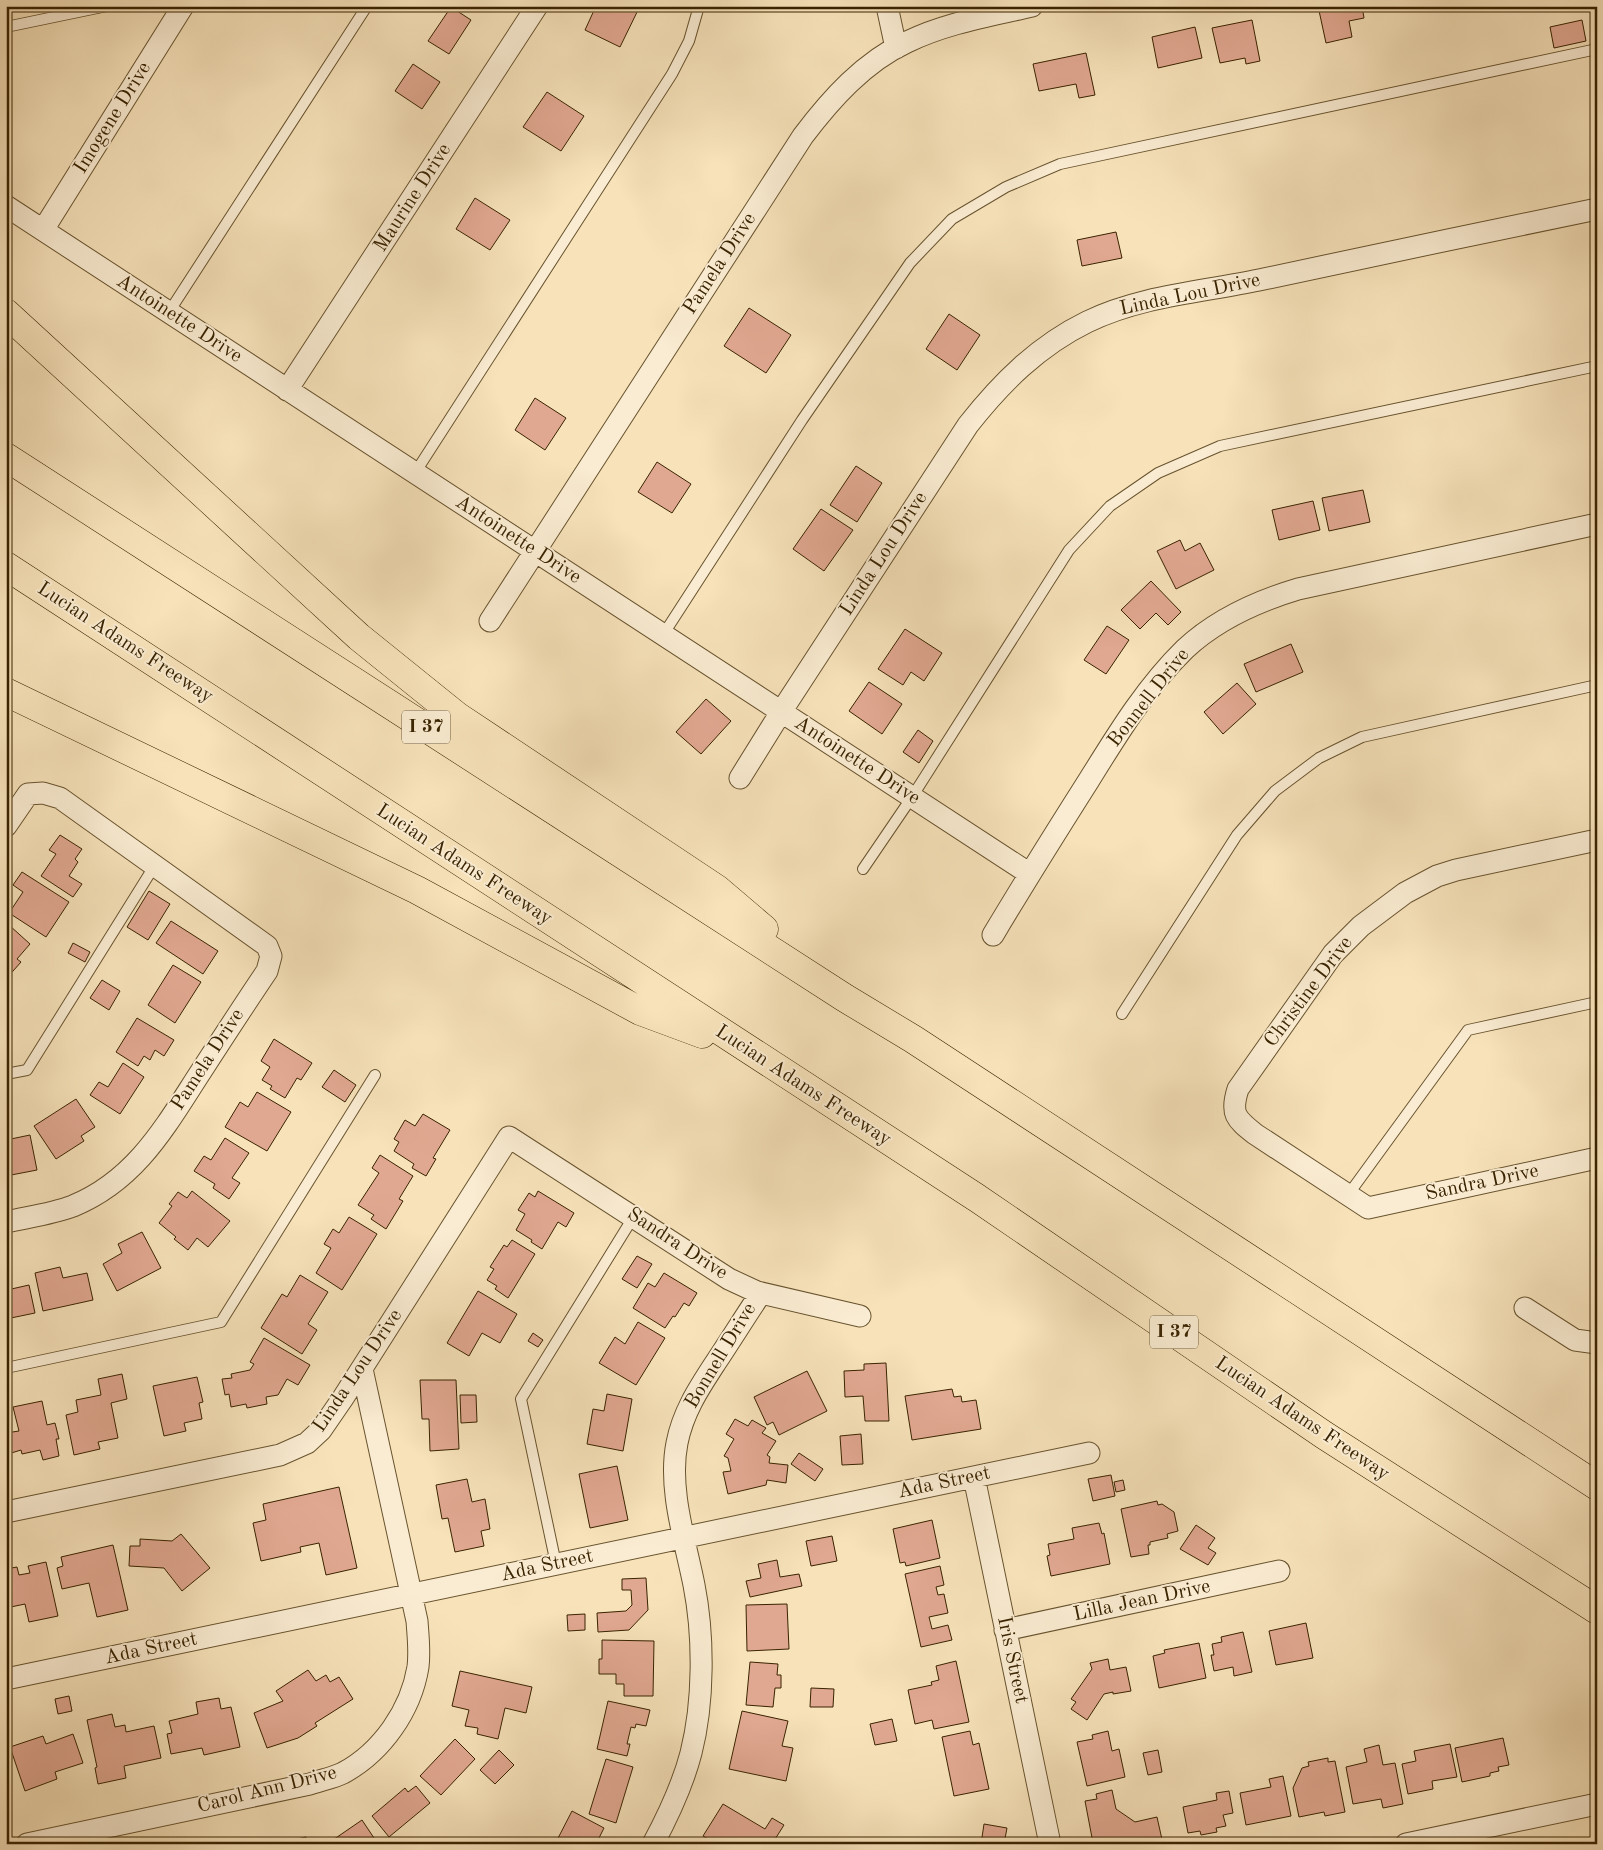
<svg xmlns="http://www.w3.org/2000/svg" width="1603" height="1850" viewBox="0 0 1603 1850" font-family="'Old Standard TT',serif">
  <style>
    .building { fill: #e1a891; stroke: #392300 }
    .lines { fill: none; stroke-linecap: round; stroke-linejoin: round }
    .service-casing { stroke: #68532e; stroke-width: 12 }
    .minor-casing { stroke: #68532e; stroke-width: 23 }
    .motorway-casing { stroke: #392300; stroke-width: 29 }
    .service { stroke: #faecd2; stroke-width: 10 }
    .minor { stroke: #faecd2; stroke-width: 21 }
    .motorway { stroke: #f7e2ba; stroke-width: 28 }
    .labels { text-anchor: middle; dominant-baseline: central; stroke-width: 4; stroke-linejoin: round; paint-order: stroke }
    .shield { fill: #faecd2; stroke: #735f3f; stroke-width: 1 }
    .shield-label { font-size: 19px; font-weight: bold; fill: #392300 }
    .street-label { font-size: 20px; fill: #392300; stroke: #faecd2 }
  </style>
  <rect width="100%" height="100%" fill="#f7e2ba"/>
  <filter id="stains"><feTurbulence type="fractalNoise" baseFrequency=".004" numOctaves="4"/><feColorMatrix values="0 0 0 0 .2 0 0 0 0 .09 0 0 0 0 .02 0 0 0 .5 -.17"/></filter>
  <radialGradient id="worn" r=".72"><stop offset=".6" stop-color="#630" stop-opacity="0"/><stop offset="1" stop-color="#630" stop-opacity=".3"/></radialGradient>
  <!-- building -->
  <path class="building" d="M 596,6 L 640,6 L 620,47 L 585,30 Z
    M 1318,6 L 1362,6 L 1364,18 L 1349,21 L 1352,37 L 1326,43 Z
    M 451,7 L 471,20 L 449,54 L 428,41 Z
    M 1252,20 L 1260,61 L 1246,64 L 1245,58 L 1220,63 L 1212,28 Z
    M 1582,20 L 1586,41 L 1554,48 L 1550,27 Z
    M 1195,27 L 1202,58 L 1158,68 L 1152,37 Z
    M 1086,53 L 1095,95 L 1079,98 L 1076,84 L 1039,91 L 1033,64 Z
    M 413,64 L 440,82 L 422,109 L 395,91 Z
    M 547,92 L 584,116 L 561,151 L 523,127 Z
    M 475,198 L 510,220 L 490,250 L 456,229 Z
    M 1116,232 L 1122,258 L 1082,266 L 1077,240 Z
    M 749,308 L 791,335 L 766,373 L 724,346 Z
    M 949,314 L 980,335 L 957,370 L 926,349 Z
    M 535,398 L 566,418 L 545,450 L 515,430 Z
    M 657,462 L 691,484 L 672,513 L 638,492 Z
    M 856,466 L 882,483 L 857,522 L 830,505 Z
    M 1363,490 L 1370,522 L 1329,531 L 1322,498 Z
    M 1313,501 L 1320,530 L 1279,540 L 1272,510 Z
    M 821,509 L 853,530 L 824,571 L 793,549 Z
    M 1180,540 L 1185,551 L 1200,543 L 1214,570 L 1176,589 L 1157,551 Z
    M 1151,581 L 1181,612 L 1168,625 L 1156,613 L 1140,629 L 1121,610 Z
    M 1107,626 L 1129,640 L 1106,674 L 1084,660 Z
    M 905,629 L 942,653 L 924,681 L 911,672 L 903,685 L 878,669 Z
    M 1291,644 L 1303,672 L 1256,692 L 1244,664 Z
    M 869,682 L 902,704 L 882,734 L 849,711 Z
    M 1237,683 L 1256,704 L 1223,734 L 1204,712 Z
    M 706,699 L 731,721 L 701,754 L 676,732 Z
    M 918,730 L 933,741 L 919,763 L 903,752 Z
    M 60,835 L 82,849 L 75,859 L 78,862 L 69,876 L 82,884 L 73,897 L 41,876 L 56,854 L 49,850 Z
    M 22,872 L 69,902 L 46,937 L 9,913 L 23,892 L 13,885 Z
    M 149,891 L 170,904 L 148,940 L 127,927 Z
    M 171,921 L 218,951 L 203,974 L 156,943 Z
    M 9,925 L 30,944 L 17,959 L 21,962 L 6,979 L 6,928 Z
    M 73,943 L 90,952 L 85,962 L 68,953 Z
    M 173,965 L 201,982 L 175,1023 L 148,1005 Z
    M 102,980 L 120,991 L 109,1010 L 90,998 Z
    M 137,1018 L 174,1040 L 164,1056 L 155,1050 L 150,1060 L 144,1056 L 138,1066 L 116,1052 Z
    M 274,1039 L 312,1063 L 301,1080 L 297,1078 L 285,1098 L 270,1089 L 272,1086 L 262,1080 L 270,1067 L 261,1061 Z
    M 123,1063 L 144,1077 L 120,1114 L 90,1095 L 99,1082 L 108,1087 Z
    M 334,1070 L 356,1085 L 345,1102 L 322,1087 Z
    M 257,1092 L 291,1112 L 267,1151 L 225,1127 L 240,1102 L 248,1107 Z
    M 76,1099 L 95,1127 L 81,1136 L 84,1141 L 56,1159 L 34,1126 Z
    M 423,1114 L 450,1130 L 433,1158 L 436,1159 L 426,1176 L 412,1168 L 414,1164 L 394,1151 L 399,1142 L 394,1139 L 405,1120 L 415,1126 Z
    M 30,1135 L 37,1170 L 6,1176 L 6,1140 Z
    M 225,1138 L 249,1153 L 232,1178 L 240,1183 L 229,1199 L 213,1188 L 215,1184 L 194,1171 L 204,1156 L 211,1160 Z
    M 380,1155 L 413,1176 L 399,1199 L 403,1201 L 386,1229 L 371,1219 L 374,1215 L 358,1205 L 379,1173 L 372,1168 Z
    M 192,1191 L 230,1221 L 208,1247 L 197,1238 L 188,1250 L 174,1239 L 176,1237 L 159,1223 L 172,1206 L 169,1204 L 178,1192 L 187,1198 Z
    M 538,1191 L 574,1213 L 566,1227 L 558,1222 L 542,1249 L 531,1242 L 532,1240 L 516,1230 L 525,1214 L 518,1210 L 529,1193 L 535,1197 Z
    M 349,1217 L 377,1234 L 342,1290 L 316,1273 L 331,1248 L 324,1244 L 333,1229 L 339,1233 Z
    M 142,1232 L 161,1268 L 117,1291 L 103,1264 L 122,1253 L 118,1244 Z
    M 512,1240 L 535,1254 L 508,1298 L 495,1289 L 497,1286 L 487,1280 L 494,1269 L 490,1267 L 504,1245 L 507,1247 Z
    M 637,1256 L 652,1264 L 637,1288 L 622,1279 Z
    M 60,1267 L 63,1278 L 87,1273 L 93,1300 L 43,1311 L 35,1273 Z
    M 664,1273 L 697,1293 L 689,1306 L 684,1303 L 675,1317 L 673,1316 L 665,1328 L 633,1308 L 648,1283 L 655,1287 Z
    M 300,1275 L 328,1292 L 308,1324 L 317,1330 L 302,1354 L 261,1328 L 282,1294 L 287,1297 Z
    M 6,1285 L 7,1290 L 29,1285 L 35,1313 L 6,1319 Z
    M 478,1291 L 517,1314 L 500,1343 L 482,1333 L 469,1356 L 447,1343 Z
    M 638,1322 L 665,1338 L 636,1385 L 599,1363 L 615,1337 L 625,1344 Z
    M 533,1333 L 543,1340 L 538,1347 L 528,1341 Z
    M 264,1338 L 310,1365 L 298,1385 L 287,1379 L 278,1395 L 266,1397 L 267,1404 L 247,1408 L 246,1404 L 231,1407 L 229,1394 L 225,1395 L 222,1379 L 232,1378 L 231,1374 L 250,1370 L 254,1364 L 250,1362 Z
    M 886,1363 L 889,1421 L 865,1421 L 863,1396 L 845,1397 L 844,1371 L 864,1370 L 864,1364 Z
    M 807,1371 L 827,1411 L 779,1435 L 773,1422 L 767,1425 L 754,1397 Z
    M 122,1374 L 127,1399 L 111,1403 L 118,1438 L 98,1442 L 100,1449 L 74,1455 L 66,1415 L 78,1412 L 76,1400 L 101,1395 L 98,1379 Z
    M 197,1377 L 203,1402 L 199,1403 L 202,1419 L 184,1423 L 186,1431 L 164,1436 L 153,1386 Z
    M 420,1380 L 456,1380 L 459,1449 L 430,1451 L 429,1419 L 422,1419 Z
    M 952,1389 L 954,1397 L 961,1396 L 962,1402 L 976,1400 L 981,1429 L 912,1440 L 905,1396 Z
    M 607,1394 L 632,1399 L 623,1451 L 587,1444 L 593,1409 L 604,1411 Z
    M 460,1395 L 476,1395 L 477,1422 L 461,1423 Z
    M 42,1401 L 47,1425 L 55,1423 L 59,1439 L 56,1439 L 59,1456 L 43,1460 L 40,1450 L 22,1454 L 21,1450 L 8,1454 L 6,1433 L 19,1431 L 13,1407 Z
    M 735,1419 L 748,1426 L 752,1420 L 766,1428 L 762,1433 L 776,1441 L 767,1455 L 770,1457 L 769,1463 L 788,1465 L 786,1483 L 767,1480 L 766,1485 L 728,1494 L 723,1472 L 731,1471 L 728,1458 L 724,1456 L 734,1439 L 726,1434 Z
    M 861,1434 L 863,1464 L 842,1465 L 840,1436 Z
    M 799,1453 L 823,1469 L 815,1481 L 791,1464 Z
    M 617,1466 L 628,1520 L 590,1528 L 579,1474 Z
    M 1111,1475 L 1115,1496 L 1093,1501 L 1088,1479 Z
    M 467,1479 L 472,1502 L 485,1499 L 490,1529 L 481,1531 L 484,1546 L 455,1552 L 448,1518 L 442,1519 L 436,1485 Z
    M 1123,1480 L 1125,1490 L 1116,1492 L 1114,1482 Z
    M 339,1487 L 357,1568 L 326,1575 L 319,1543 L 300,1547 L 301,1552 L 261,1561 L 253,1523 L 266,1520 L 263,1504 Z
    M 1157,1501 L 1158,1505 L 1162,1504 L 1174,1512 L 1178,1531 L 1167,1534 L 1168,1538 L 1150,1542 L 1150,1545 L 1148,1545 L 1149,1554 L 1131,1557 L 1121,1509 Z
    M 932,1520 L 940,1558 L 906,1566 L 905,1562 L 900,1563 L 893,1529 Z
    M 1099,1523 L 1102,1534 L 1104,1533 L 1110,1564 L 1051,1576 L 1047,1556 L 1050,1555 L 1048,1544 L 1074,1539 L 1072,1528 Z
    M 1196,1525 L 1215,1538 L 1208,1548 L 1216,1553 L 1208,1565 L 1180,1549 Z
    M 181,1534 L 210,1568 L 182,1591 L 164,1568 L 129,1566 L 130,1546 L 140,1546 L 140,1539 L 172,1541 Z
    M 832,1536 L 837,1561 L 811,1566 L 806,1541 Z
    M 113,1545 L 128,1610 L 97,1617 L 89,1583 L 62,1589 L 57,1568 L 63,1566 L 61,1557 Z
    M 777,1560 L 780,1577 L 799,1574 L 802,1586 L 750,1597 L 746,1581 L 761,1578 L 758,1564 Z
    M 46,1562 L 58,1616 L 29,1622 L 25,1604 L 6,1608 L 6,1569 L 17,1567 L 19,1575 L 30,1573 L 28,1566 Z
    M 940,1566 L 944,1585 L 936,1587 L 938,1595 L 944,1594 L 948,1613 L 929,1617 L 932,1629 L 948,1625 L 952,1640 L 921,1647 L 905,1574 Z
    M 646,1578 L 648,1610 L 629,1630 L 598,1632 L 597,1613 L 626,1611 L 632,1605 L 631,1590 L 622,1590 L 622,1579 Z
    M 787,1604 L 789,1649 L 747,1651 L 746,1605 Z
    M 585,1614 L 585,1630 L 568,1631 L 567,1615 Z
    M 1306,1623 L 1313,1658 L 1276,1665 L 1269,1631 Z
    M 1243,1632 L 1252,1672 L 1234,1676 L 1233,1667 L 1214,1671 L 1211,1655 L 1214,1655 L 1212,1644 L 1222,1642 L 1221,1637 Z
    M 602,1640 L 654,1641 L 653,1696 L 624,1696 L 624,1684 L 616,1684 L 616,1674 L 599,1674 L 599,1659 L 602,1659 Z
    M 1199,1643 L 1206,1678 L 1159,1688 L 1153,1656 L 1165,1653 L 1164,1650 Z
    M 1108,1659 L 1110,1670 L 1126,1667 L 1131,1691 L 1113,1694 L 1113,1692 L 1104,1694 L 1087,1720 L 1071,1709 L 1076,1702 L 1071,1699 L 1092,1669 L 1090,1663 Z
    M 956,1661 L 969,1722 L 934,1729 L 932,1720 L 915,1724 L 908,1690 L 932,1685 L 931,1682 L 939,1680 L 936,1666 Z
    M 750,1662 L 778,1664 L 777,1675 L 781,1675 L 781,1688 L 775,1688 L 773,1707 L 746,1705 Z
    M 308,1670 L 316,1681 L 326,1675 L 330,1682 L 339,1677 L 353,1699 L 315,1723 L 317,1726 L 298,1738 L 267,1748 L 254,1713 L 283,1701 L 276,1691 Z
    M 460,1671 L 532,1687 L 526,1713 L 505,1708 L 498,1739 L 477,1734 L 478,1728 L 465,1726 L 469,1710 L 452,1706 Z
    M 811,1688 L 834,1689 L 833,1707 L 810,1707 Z
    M 69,1696 L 72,1711 L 58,1714 L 55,1699 Z
    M 219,1698 L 221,1709 L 231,1707 L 240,1747 L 204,1755 L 202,1748 L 171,1754 L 167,1734 L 172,1733 L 169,1721 L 198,1714 L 196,1702 Z
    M 608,1701 L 650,1710 L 646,1726 L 636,1724 L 635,1728 L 631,1727 L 627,1744 L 630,1744 L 627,1756 L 597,1749 Z
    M 742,1711 L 788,1721 L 782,1746 L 793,1748 L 786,1781 L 729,1769 Z
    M 112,1714 L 115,1727 L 125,1725 L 126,1732 L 154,1726 L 161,1758 L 124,1766 L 126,1778 L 98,1784 L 95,1768 L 97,1767 L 87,1720 Z
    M 892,1719 L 897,1741 L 875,1745 L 870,1724 Z
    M 970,1731 L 973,1745 L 979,1743 L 989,1789 L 954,1796 L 942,1737 Z
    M 1108,1731 L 1112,1751 L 1119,1749 L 1125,1777 L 1087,1786 L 1077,1742 L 1093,1739 L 1092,1735 Z
    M 73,1734 L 83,1763 L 55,1772 L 57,1779 L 25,1791 L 10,1747 L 43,1736 L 46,1744 Z
    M 1503,1738 L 1509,1765 L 1498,1767 L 1499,1771 L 1490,1773 L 1490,1776 L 1462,1782 L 1455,1748 Z
    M 455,1739 L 475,1759 L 441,1795 L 420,1776 Z
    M 1450,1744 L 1457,1777 L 1432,1781 L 1433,1789 L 1408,1794 L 1402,1764 L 1416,1761 L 1414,1751 Z
    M 1379,1745 L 1383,1765 L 1395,1763 L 1403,1804 L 1383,1808 L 1381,1799 L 1353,1804 L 1346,1767 L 1367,1762 L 1364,1749 Z
    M 499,1750 L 514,1765 L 495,1784 L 480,1770 Z
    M 1158,1750 L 1162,1772 L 1148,1775 L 1143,1753 Z
    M 1328,1758 L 1328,1762 L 1335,1761 L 1345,1812 L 1325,1816 L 1324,1812 L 1299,1817 L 1293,1788 L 1302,1768 L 1309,1766 L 1308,1762 Z
    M 606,1759 L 633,1767 L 616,1823 L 589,1814 Z
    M 1283,1776 L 1291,1816 L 1246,1825 L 1240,1793 L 1271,1787 L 1269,1779 Z
    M 416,1786 L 430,1803 L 389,1837 L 372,1816 L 405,1788 L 408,1792 Z
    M 1112,1790 L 1116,1809 L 1135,1822 L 1157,1817 L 1163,1844 L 1093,1843 L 1085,1801 L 1097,1799 L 1096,1794 Z
    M 1229,1791 L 1233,1813 L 1223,1815 L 1226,1826 L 1216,1828 L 1217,1832 L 1201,1835 L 1200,1831 L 1188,1833 L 1183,1807 L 1217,1800 L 1216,1793 Z
    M 723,1804 L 765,1829 L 772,1818 L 784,1825 L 772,1844 L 717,1844 L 703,1836 Z
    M 572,1811 L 604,1828 L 596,1844 L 555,1844 Z
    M 362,1820 L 378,1844 L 327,1844 Z
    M 984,1824 L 1007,1828 L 1004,1844 L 981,1844 Z
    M 306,1837 L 307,1844 L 274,1844 Z"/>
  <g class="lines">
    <!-- service casing -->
    <g class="service-casing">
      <path id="service" d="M 6,27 L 107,6
        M 169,312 L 367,6
        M 415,473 L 672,74 L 689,41 L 699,6
        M 663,635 L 802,420 L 910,263 L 952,219 L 1006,187 L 1060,164 L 1597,49
        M 863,869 L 912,797 L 1069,550 L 1110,506 L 1158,473 L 1220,446 L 1597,366
        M 1122,1014 L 1237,835 L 1275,791 L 1319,758 L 1362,737 L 1597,685
        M 6,1074 L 27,1070 L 155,865
        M 1348,1195 L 1468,1030 L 1597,1002
        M 6,1368 L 221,1322 L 375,1075
        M 556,1564 L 521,1399 L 634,1216"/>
    </g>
    <!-- minor casing -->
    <g class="minor-casing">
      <path id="minor" d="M 887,6 L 896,48
        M 6,206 L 1030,874
        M 43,230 L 183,6
        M 287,390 L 537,6
        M 490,621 L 803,136 C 831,99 864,62 907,42 C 946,23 989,16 1032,6
        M 740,778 L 781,712 L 968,425 C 1001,383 1038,346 1087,322 C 1140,296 1202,292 1259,280 C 1372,256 1484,232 1597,209
        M 6,826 L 28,794 L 43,793 L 60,798 L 267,946 L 271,956 L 267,971 C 244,1005 222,1039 200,1073 C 165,1127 136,1180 73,1206 C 52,1214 28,1217 6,1222
        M 1597,840 L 1456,870 L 1437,876 L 1405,893 L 1361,926 L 1333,954 L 1238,1089 C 1230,1114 1236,1119 1255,1134 L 1368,1208 L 1597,1158
        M 993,935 C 1024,883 1056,832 1089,780 C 1117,735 1146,687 1185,649 C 1216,620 1258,601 1298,589 L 1597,524
        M 1525,1308 L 1575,1340 L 1597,1343
        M 974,1477 L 1050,1844
        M 6,1512 L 280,1455 L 307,1443 L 321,1430 L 343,1398 L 509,1137 L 729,1279 L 757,1292 L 860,1316
        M 1005,1630 L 1279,1571
        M 6,1679 L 1089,1453
        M 27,1844 L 310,1784 C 321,1780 333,1778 343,1773 C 382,1752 411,1710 418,1667 C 420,1651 418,1636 417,1621 L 362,1369
        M 653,1844 C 668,1816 683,1784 691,1753 C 704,1702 704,1636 694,1585 C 685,1540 668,1488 677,1443 C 683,1412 699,1388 716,1362 C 730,1341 743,1320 757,1299 L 757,1292
        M 1406,1844 L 1597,1804"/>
    </g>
    <!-- motorway casing -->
    <g class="motorway-casing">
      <path id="motorway" d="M 6,313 L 359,637 L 457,716 L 717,889 L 764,929
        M 6,457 L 845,998 L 913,1039 L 1597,1486
        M 6,566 L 977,1198 L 1324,1435 L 1597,1610
        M 6,692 L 417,890 L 640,1011 L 702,1034"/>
    </g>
    <!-- service -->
    <use href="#service" class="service"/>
    <!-- minor -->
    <use href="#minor" class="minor"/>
    <!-- motorway -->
    <use href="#motorway" class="motorway"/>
  </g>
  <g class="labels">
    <!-- shield labels -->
    <g class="shield">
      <rect x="402" y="710.5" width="48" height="33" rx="4"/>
      <rect x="1150" y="1315.5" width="48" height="33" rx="4"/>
    </g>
    <g class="shield-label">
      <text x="426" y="727">I 37</text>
      <text x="1174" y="1332">I 37</text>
    </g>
    <!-- street labels -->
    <g class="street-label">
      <text transform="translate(113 118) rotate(-58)">Imogene Drive</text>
      <text transform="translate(413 198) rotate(-57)">Maurine Drive</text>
      <text transform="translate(720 264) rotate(-57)">Pamela Drive</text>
      <text transform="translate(1190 295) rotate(-12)">Linda Lou Drive</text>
      <text transform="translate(179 319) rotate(33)">Antoinette Drive</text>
      <text transform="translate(518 540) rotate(33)">Antoinette Drive</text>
      <text transform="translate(884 554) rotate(-57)">Linda Lou Drive</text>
      <text transform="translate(125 643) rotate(33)">Lucian Adams Freeway</text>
      <text transform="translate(1149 698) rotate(-52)">Bonnell Drive</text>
      <text transform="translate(857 761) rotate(33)">Antoinette Drive</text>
      <text transform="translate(464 865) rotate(33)">Lucian Adams Freeway</text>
      <text transform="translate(1309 992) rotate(-53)">Christine Drive</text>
      <text transform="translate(208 1060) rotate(-57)">Pamela Drive</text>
      <text transform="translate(803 1086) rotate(33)">Lucian Adams Freeway</text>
      <text transform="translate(1482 1183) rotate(-12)">Sandra Drive</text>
      <text transform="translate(677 1244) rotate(33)">Sandra Drive</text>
      <text transform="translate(721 1356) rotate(-59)">Bonnell Drive</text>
      <text transform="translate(358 1371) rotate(-56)">Linda Lou Drive</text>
      <text transform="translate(1302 1419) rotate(34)">Lucian Adams Freeway</text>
      <text transform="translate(944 1483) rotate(-12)">Ada Street</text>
      <text transform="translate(547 1566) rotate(-12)">Ada Street</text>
      <text transform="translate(1142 1601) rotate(-12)">Lilla Jean Drive</text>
      <text transform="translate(151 1649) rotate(-12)">Ada Street</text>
      <text transform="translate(1012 1660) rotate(78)">Iris Street</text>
      <text transform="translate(267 1790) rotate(-14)">Carol Ann Drive</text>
    </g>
  </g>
  <!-- margin -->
  <rect width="1603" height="1850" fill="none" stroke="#f7e2ba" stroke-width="25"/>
  <rect x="8" y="8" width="1588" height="1835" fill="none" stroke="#392300" stroke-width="2.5"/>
  <rect x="12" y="12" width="1578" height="1825" fill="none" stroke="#392300"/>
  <rect width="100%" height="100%" filter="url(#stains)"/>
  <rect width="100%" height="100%" fill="url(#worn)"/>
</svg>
